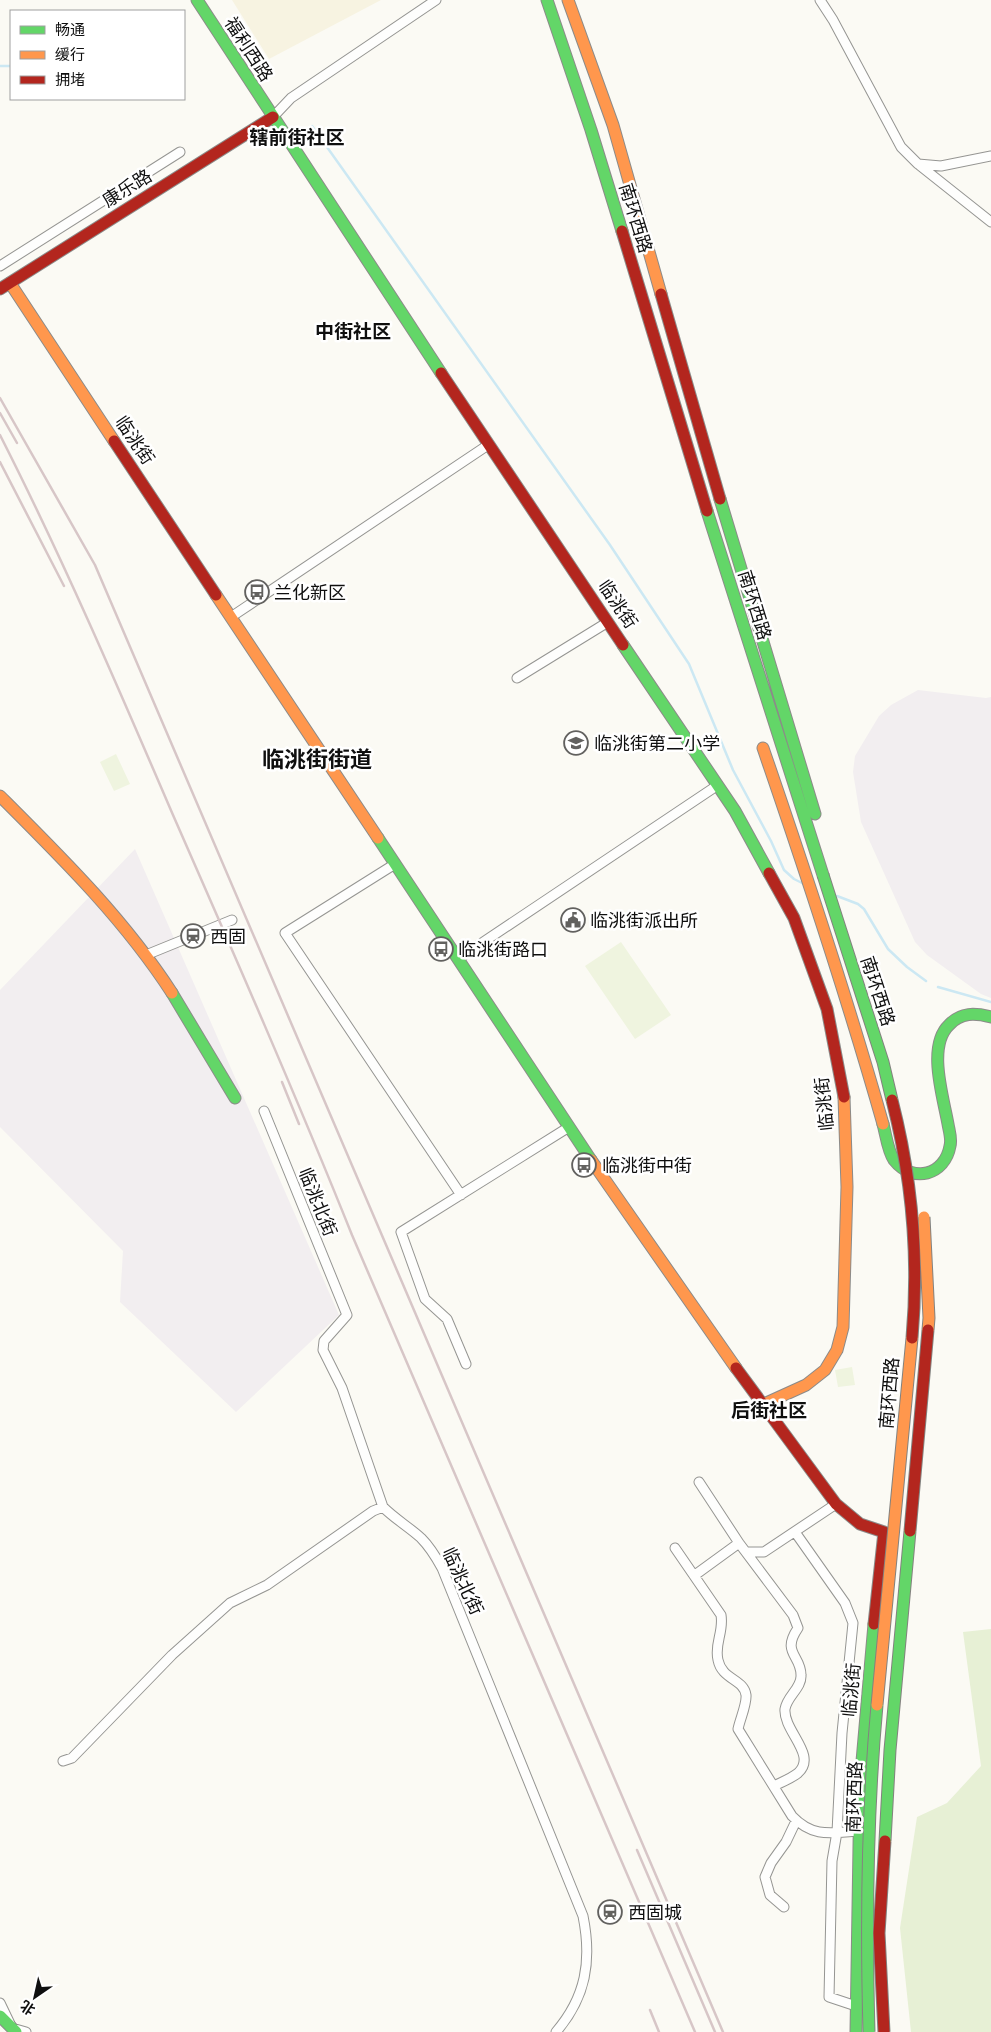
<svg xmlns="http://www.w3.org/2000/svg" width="991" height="2032" viewBox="0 0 991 2032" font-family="'Roboto Serif','Noto Sans SC',serif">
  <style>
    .industrial { fill: #f2eef0 }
    .farmland { fill: #f7f3e1 }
    .green { fill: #e7f0d5 }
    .pitch { fill: #eff4df }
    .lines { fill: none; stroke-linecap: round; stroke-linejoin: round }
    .stream { stroke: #cce8f3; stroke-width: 2.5 }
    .street-casing { stroke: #959592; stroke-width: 11 }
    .fast-casing { stroke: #8c8b89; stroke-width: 13 }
    .slow-casing { stroke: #8c8b89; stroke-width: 13 }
    .jam-casing { stroke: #8c8b89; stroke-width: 13 }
    .street { stroke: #fefefd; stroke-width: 9 }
    .fast { stroke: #63d668; stroke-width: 11 }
    .slow { stroke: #ff974d; stroke-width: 11 }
    .jam { stroke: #b3261e; stroke-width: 11 }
    .rail { stroke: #d7c6c7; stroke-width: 2.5 }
    .fast-bridge-casing { stroke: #83827f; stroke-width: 13; stroke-linecap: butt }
    .slow-bridge-casing { stroke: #83827f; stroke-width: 13; stroke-linecap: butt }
    .jam-bridge-casing { stroke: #83827f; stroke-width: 13; stroke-linecap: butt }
    .fast-bridge { stroke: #63d668; stroke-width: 11 }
    .slow-bridge { stroke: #ff974d; stroke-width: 11 }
    .jam-bridge { stroke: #b3261e; stroke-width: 11 }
    .labels { text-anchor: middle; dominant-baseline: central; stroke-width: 5; stroke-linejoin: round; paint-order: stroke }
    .street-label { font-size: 18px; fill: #0f0f0f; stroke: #fff }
    .poi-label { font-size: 18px; fill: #0f0f0f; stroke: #fff; text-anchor: start }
    .neighbourhood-label { font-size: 19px; font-weight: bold; fill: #0f0f0f; stroke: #fff }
    .district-label { font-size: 22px; font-weight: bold; fill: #0f0f0f; stroke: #fff }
  </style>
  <rect width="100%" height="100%" fill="#fbfaf4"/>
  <!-- industrial -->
  <path class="industrial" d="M 918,690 L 986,698 L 991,697 L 991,998 L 981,994 L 927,955 L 915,942 L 861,822 L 853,772 L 855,756 L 879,716 L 891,705 Z
    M 135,849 L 339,1315 L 236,1412 L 120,1302 L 123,1251 L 0,1127 L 0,990 Z"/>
  <!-- farmland -->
  <path class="farmland" d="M 232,0 L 381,0 L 269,59 Z"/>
  <!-- green -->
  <path class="green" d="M 991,1629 L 991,2032 L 911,2032 L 900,1928 L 917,1817 L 947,1803 L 981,1766 L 963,1632 Z"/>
  <!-- pitch -->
  <path class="pitch" d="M 116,754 L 130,784 L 114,791 L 100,762 Z
    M 621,942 L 671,1015 L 635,1039 L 585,966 Z
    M 852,1367 L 855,1385 L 838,1387 L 835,1370 Z"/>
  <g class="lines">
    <!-- stream -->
    <path class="stream" d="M 0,66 L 11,66
      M 312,126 L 610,545 L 689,664 L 733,770 L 771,841 L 784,870 L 794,879 L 804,884
      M 837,896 L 858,904 L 864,909 L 888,949 L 907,967 L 926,981
      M 938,987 L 991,1002"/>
    <!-- street casing -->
    <g class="street-casing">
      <path id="street" d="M 820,0 L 833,20 L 901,147 L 918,164 L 941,166 L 991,156
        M 273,117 L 291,98 L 436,0
        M 918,164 L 991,222
        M 0,266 L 180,152
        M 231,617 L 488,445
        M 517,678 L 608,622
        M 395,864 L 285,933 L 461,1195
        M 146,955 L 232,920
        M 458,959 L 718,785
        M 264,1111 L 347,1315 L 324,1341 L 323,1350 L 342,1388 L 383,1507 C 395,1519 409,1527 421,1538 C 430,1547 436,1557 442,1568 L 583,1916 C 592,1961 586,1997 556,2032
        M 466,1364 L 447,1319 L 425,1299 L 401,1232 L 569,1127
        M 699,1482 L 739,1543 L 793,1615 L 798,1628 C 781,1653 801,1655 801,1675 C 802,1688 787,1696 785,1709 C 783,1731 818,1755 798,1773 C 792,1778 782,1782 774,1786
        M 795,1532 L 845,1603 L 853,1623 L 842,1733 L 837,1832 L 832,1861 L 829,1997 L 856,2006
        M 675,1548 L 721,1615 C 724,1632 714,1644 718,1660 C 722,1680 744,1679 746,1695 C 747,1704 740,1719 738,1729 L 792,1816 C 813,1838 831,1833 859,1831
        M 747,1552 L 764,1552 L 836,1504
        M 695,1575 L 739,1543
        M 63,1761 L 72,1758 L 172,1655 L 230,1603 L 267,1585 L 373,1511 L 383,1507
        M 784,1907 L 770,1895 L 765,1877 L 771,1863 L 786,1842 L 796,1821
        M 0,2003 L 12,2028 L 26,2032"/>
    </g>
    <!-- fast casing -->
    <g class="fast-casing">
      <path id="fast" d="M 197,0 L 441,373
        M 547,0 L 591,130 L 622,231
        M 720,499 L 815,814
        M 707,511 L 823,875
        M 623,645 L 735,811 L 769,873
        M 378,838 L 591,1160
        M 172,993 L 235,1098
        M 883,1124 C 886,1135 888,1152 894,1160 C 913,1184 945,1175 950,1146 C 952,1139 949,1130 948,1124 C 943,1096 927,1046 949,1025 C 961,1012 975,1013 991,1017
        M 0,2016 L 16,2032
        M 856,2032 L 860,1784 L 874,1624"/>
    </g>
    <!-- slow casing -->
    <g class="slow-casing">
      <path id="slow" d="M 568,0 L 613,125 L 661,294
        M 10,283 L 114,441
        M 216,595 L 378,838
        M 763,748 C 806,873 847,997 883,1124
        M 0,796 C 62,858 124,919 172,993
        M 591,1160 L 736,1368
        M 762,1405 L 806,1385 L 825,1370 L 837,1350 L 843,1327 L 847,1187 L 844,1097"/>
    </g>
    <!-- jam casing -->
    <g class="jam-casing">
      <path id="jam" d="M 622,231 L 707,511
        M 0,289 L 273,117
        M 661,294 L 720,499
        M 441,373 L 623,645
        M 114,441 L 216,595
        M 769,873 L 794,918 L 827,1009 L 844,1097
        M 736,1368 L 836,1504 L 860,1524 L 884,1532 L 874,1624"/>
    </g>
    <!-- street -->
    <use href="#street" class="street"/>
    <!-- fast -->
    <use href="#fast" class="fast"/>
    <!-- slow -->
    <use href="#slow" class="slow"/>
    <!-- jam -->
    <use href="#jam" class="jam"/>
    <!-- rail -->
    <path class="rail" d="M 0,398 L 95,565 L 723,2032
      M 0,413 L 17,443
      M 0,435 C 63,559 118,687 173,815 C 234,954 295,1093 352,1235 L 695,2032
      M 0,462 L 64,586
      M 282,1082 L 299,1124
      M 637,1850 L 715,2032
      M 650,2010 L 659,2032"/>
    <!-- fast-bridge casing -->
    <g class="fast-bridge-casing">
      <path id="fast-bridge" d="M 823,875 L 883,1062 L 892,1100
        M 885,1841 L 890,1750 L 910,1531
        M 869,2032 C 866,1923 867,1813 877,1705"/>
    </g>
    <!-- slow-bridge casing -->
    <g class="slow-bridge-casing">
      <path id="slow-bridge" d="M 924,1217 L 929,1318 L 928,1330
        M 877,1705 L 912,1338"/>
    </g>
    <!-- jam-bridge casing -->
    <g class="jam-bridge-casing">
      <path id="jam-bridge" d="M 892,1100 C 912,1178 919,1259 912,1338
        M 910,1531 L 928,1330
        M 884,2032 L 879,1933 L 885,1841"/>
    </g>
    <!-- fast-bridge -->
    <use href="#fast-bridge" class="fast-bridge"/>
    <!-- slow-bridge -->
    <use href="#slow-bridge" class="slow-bridge"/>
    <!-- jam-bridge -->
    <use href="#jam-bridge" class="jam-bridge"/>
  </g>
  <!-- icons -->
  <defs>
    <g id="bus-ring" transform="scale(1.25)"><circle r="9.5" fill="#fff" stroke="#62615f" stroke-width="1.5"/><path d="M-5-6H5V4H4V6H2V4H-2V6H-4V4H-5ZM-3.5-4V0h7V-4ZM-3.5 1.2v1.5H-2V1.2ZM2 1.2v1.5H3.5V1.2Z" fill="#62615f"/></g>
    <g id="school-ring" transform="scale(1.25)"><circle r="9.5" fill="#fff" stroke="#62615f" stroke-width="1.5"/><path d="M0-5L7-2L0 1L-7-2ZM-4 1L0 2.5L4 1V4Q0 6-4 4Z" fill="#62615f"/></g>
    <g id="civic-ring" transform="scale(1.25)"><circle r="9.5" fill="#fff" stroke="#62615f" stroke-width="1.5"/><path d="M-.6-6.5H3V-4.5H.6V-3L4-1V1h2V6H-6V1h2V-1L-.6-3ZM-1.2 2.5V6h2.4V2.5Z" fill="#62615f"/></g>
    <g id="station-ring" transform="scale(1.25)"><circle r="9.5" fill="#fff" stroke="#62615f" stroke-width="1.5"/><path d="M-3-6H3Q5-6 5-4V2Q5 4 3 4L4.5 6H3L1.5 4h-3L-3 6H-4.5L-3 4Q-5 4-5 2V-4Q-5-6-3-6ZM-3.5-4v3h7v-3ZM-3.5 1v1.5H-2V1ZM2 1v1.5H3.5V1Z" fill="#62615f"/></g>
  </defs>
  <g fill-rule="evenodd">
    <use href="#bus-ring" x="257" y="592"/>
    <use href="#school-ring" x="576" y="743"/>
    <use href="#civic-ring" x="573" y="920"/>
    <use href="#station-ring" x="193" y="936"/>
    <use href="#bus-ring" x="441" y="949"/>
    <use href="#bus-ring" x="584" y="1165"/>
    <use href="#station-ring" x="610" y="1912"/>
  </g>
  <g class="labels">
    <!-- street labels -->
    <g class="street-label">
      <text transform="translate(249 49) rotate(57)">福利西路</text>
      <text transform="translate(127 188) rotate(-32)">康乐路</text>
      <text transform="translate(636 218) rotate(73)">南环西路</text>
      <text transform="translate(135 440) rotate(56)">临洮街</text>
      <text transform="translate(618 604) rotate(56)">临洮街</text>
      <text transform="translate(755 605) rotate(73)">南环西路</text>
      <text transform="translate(878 991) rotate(72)">南环西路</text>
      <text transform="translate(824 1104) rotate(-96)">临洮街</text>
      <text transform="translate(318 1202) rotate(68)">临洮北街</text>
      <text transform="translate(889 1393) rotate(-85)">南环西路</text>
      <text transform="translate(463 1581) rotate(65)">临洮北街</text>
      <text transform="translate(851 1690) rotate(-85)">临洮街</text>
      <text transform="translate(854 1797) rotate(-88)">南环西路</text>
    </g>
    <!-- poi labels -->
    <g class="poi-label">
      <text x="274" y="592">兰化新区</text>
      <text x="594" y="743">临洮街第二小学</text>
      <text x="590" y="920">临洮街派出所</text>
      <text x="210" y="936">西固</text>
      <text x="458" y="949">临洮街路口</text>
      <text x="602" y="1165">临洮街中街</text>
      <text x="628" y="1912">西固城</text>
    </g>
    <!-- neighbourhood labels -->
    <g class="neighbourhood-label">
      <text x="297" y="137">辖前街社区</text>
      <text x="353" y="331">中街社区</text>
      <text x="769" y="1410">后街社区</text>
    </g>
    <!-- district labels -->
    <g class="district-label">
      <text x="317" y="759">临洮街街道</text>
    </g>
  </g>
  <!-- legend -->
  <rect x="10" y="10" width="175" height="90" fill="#ffffff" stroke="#9f9f9f"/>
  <rect x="20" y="26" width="25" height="8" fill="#63d668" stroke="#9f9f9f"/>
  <text x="55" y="35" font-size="15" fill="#0f0f0f">畅通</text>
  <rect x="20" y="51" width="25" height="8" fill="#ff974d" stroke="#9f9f9f"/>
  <text x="55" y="60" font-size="15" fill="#0f0f0f">缓行</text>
  <rect x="20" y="76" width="25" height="8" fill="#b3261e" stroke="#9f9f9f"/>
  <text x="55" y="85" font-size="15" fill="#0f0f0f">拥堵</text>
  <!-- north arrow -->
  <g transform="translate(35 1997) rotate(214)" stroke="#ffffff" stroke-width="4" paint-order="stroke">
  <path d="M0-4L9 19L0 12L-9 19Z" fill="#0f0f0f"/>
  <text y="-8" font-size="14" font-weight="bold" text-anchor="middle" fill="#0f0f0f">北</text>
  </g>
</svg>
